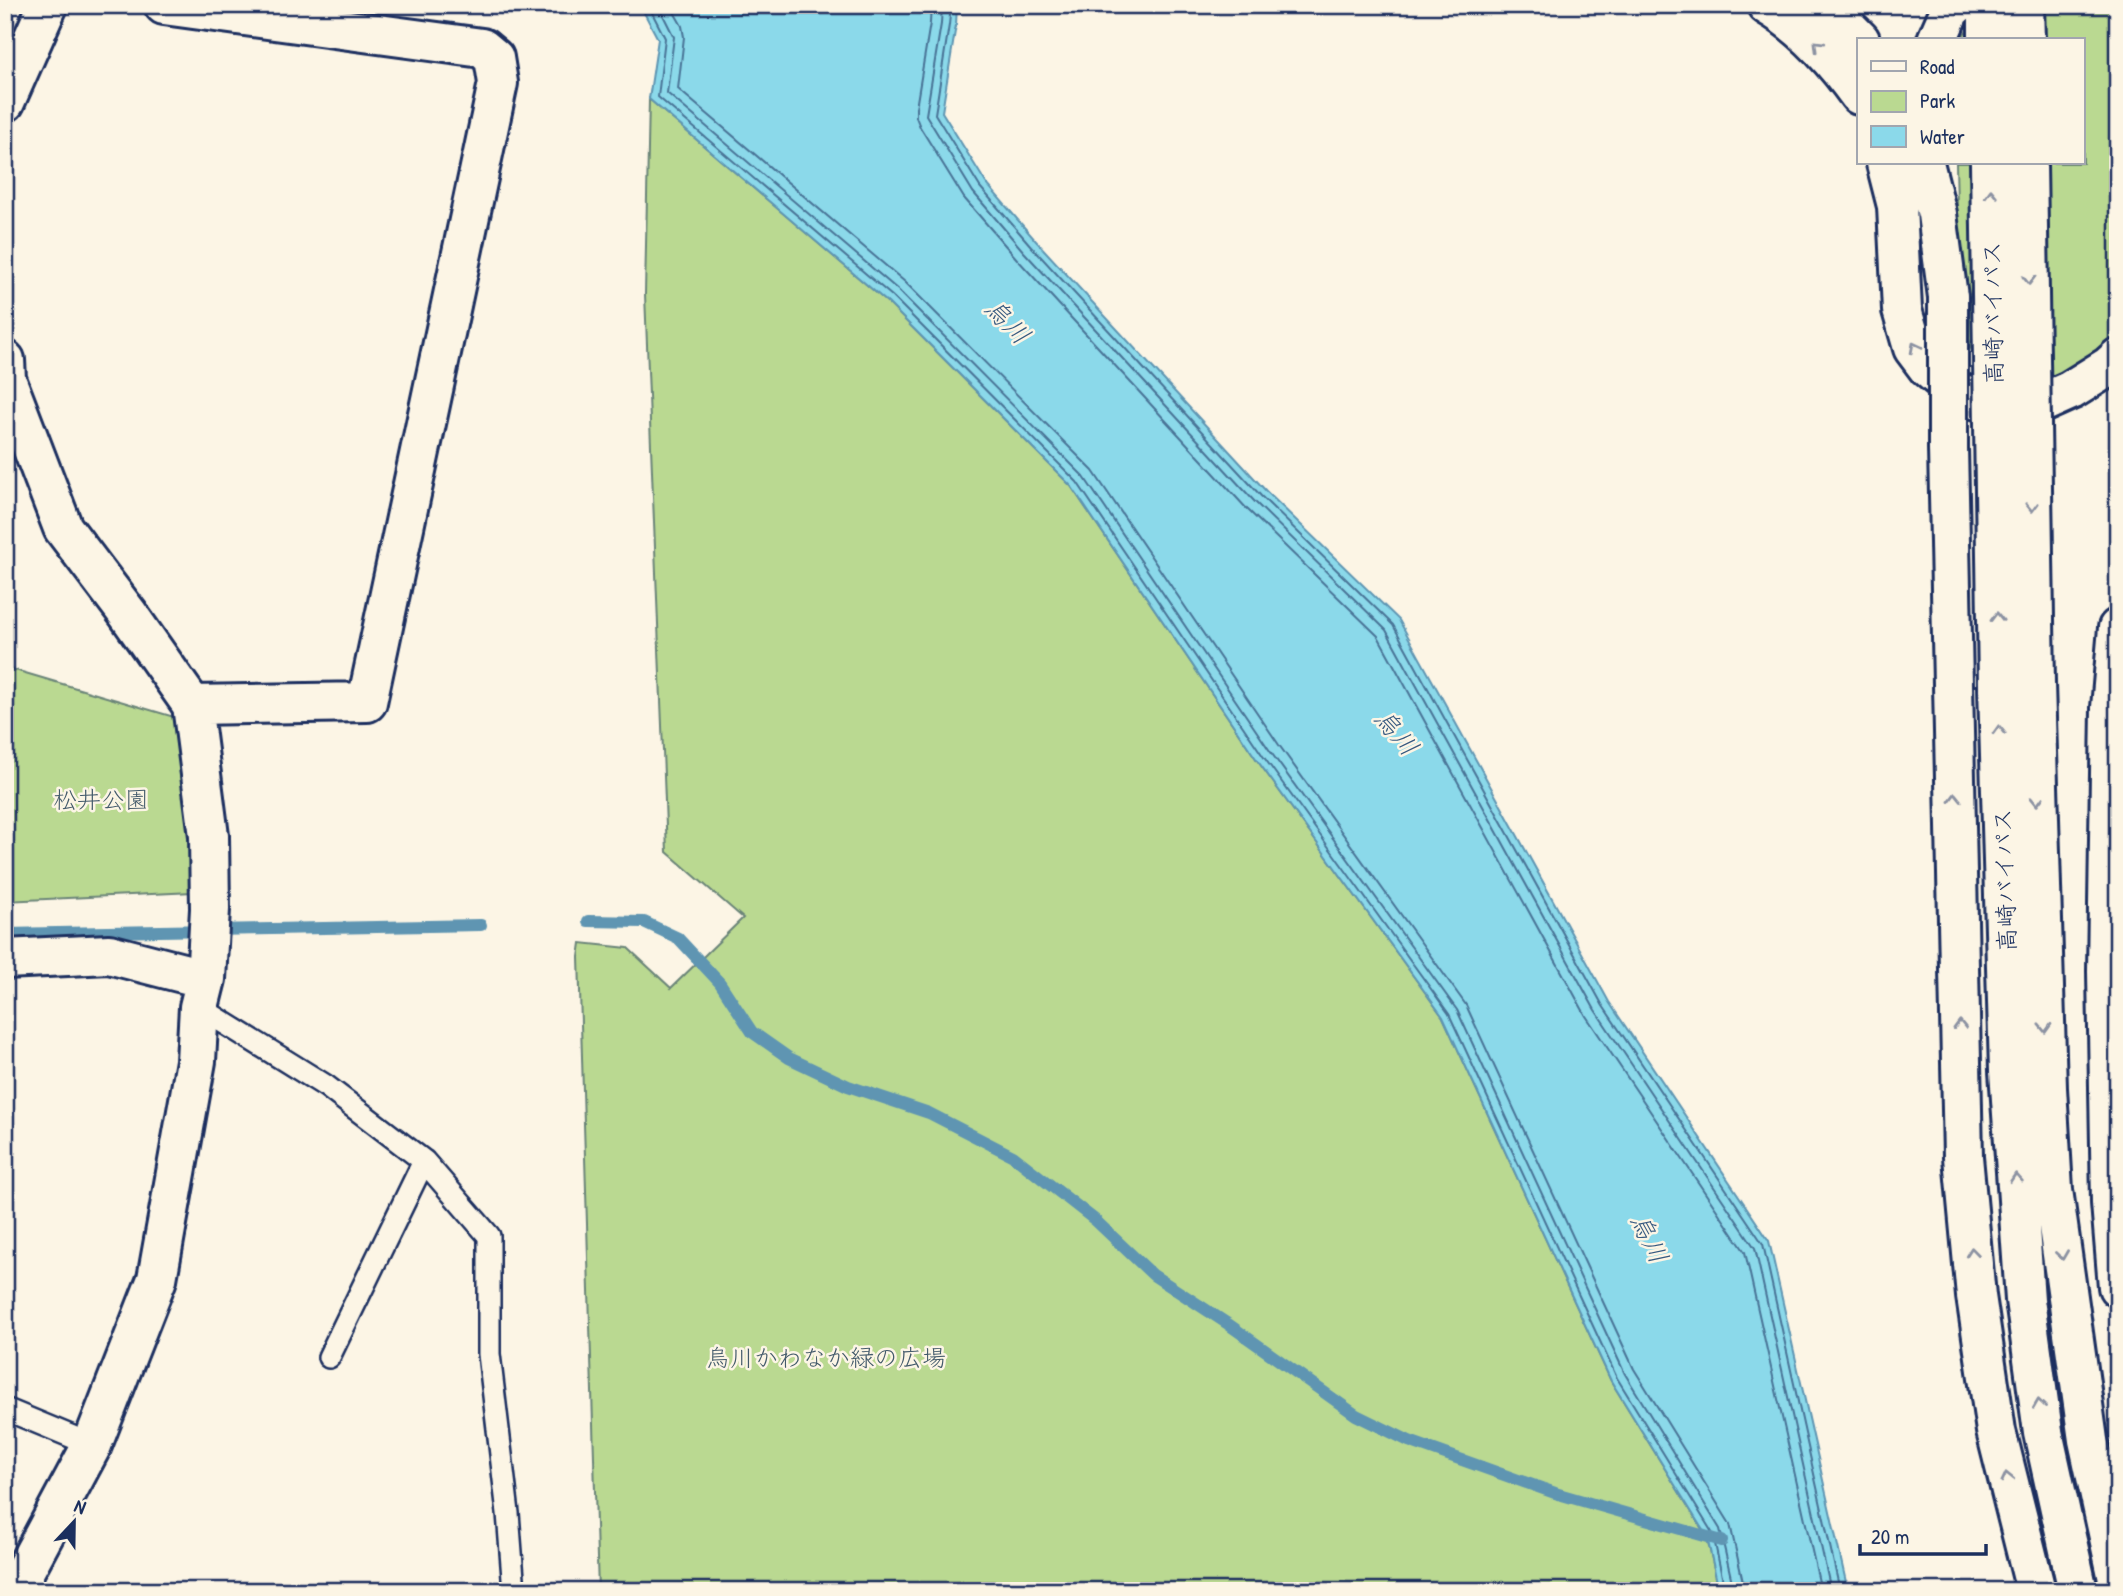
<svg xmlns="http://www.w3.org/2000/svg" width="2123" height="1596" viewBox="0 0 2123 1596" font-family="'Patrick Hand','Klee One',sans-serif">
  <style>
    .green { fill: #bad991; stroke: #6a8478; stroke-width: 2 }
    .water { fill: #8bd9ea; stroke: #5e95b2; stroke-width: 2 }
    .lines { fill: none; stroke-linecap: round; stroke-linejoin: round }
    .shore { stroke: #487396; stroke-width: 2 }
    .stream { stroke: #5e95b2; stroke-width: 12 }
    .lane-casing { stroke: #1b2f5e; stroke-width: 26 }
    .street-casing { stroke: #1b2f5e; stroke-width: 44 }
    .highway-casing { stroke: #1b2f5e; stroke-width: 44 }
    .lane { stroke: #fcf5e5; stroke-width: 21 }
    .street { stroke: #fcf5e5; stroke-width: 38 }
    .highway { stroke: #fcf5e5; stroke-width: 38 }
    .highway-bridge-casing { stroke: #1b2f5e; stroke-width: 44; stroke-linecap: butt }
    .highway-bridge { stroke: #fcf5e5; stroke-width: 38 }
    .oneway { stroke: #8c92a2 }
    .labels { text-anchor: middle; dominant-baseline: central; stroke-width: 5; stroke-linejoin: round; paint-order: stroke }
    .street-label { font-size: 24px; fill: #1b2f5e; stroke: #fcf5e5 }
    .park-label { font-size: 24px; fill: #435a6b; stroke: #fcf5e5 }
    .water-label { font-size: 26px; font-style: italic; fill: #375a81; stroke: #fcf5e5 }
  </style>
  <rect width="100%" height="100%" fill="#fcf5e5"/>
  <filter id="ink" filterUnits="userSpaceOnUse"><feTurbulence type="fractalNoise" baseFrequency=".0143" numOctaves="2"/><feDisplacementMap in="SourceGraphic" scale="14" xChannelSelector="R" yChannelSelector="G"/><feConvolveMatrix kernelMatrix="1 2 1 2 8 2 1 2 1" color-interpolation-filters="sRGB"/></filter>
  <g filter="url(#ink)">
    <!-- green -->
    <path class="green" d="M 2005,5 L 2105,5 L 2118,8 L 2118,340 L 2053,383 L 1978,381 L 1959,292 L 1956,163 L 2083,163 L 2083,40 L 1960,40 L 1971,24 Z
      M 649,99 L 887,302 L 1071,486 L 1257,760 L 1443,1017 L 1611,1381 L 1707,1537 L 1719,1591 L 598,1591 L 579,957 L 581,943 L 628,948 L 671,988 L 743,918 L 667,852 L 645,294 Z
      M 5,667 L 181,719 L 195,766 L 193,892 L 5,901 Z"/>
    <!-- water -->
    <path class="water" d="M 640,5 L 957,5 L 956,25 L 942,112 L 986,183 L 1036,241 L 1266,491 L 1399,620 L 1609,1002 L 1769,1241 L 1848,1591 L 1719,1591 L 1707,1537 L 1611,1381 L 1443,1017 L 1257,760 L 1071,486 L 887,302 L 649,99 L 658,39 Z"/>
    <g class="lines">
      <!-- shore -->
      <path class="shore" d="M 648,5 L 665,38 L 658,97 L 892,296 L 1077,482 L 1263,756 L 1449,1014 L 1617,1378 L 1713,1534 L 1725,1591
        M 658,5 L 674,37 L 667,93 L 898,290 L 1084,477 L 1270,751 L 1457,1010 L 1625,1374 L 1720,1529 L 1734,1591
        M 670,5 L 682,26 L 684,37 L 678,89 L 905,282 L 1093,471 L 1279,745 L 1466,1005 L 1634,1369 L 1730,1524 L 1745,1591
        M 931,5 L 930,23 L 916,108 L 916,117 L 920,127 L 964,198 L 1017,259 L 1247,509 L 1378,636 L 1586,1016 L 1745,1252 L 1821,1591
        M 942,5 L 941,24 L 926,115 L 973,192 L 1024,252 L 1255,502 L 1386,630 L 1595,1010 L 1755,1248 L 1831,1591
        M 951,5 L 949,25 L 935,114 L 980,187 L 1031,246 L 1261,496 L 1393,625 L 1603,1006 L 1763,1244 L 1840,1591"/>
      <!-- stream -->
      <path class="stream" d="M 588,921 L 644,922 L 678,938 L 720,983 L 752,1032 L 789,1058 L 848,1086 L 929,1113 L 1013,1156 L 1095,1220 L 1153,1275 L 1228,1324 L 1356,1415 L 1409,1441 L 1555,1493 L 1722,1541
        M 5,934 L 481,925"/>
      <!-- lane casing -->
      <g class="lane-casing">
        <path id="lane" d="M 199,1007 L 326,1086 L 424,1161 L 489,1236 L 489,1354 L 508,1513 L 514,1591
          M 329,1357 L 424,1161
          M 5,1409 L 92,1445"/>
      </g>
      <!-- street casing -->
      <g class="street-casing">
        <path id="street" d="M 164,5 L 482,48 L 494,58 L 498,83 L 367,702 L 192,705
          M 5,102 L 48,5
          M 5,360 L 6,379 L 63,528 L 128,614 L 192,705 L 209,836 L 210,909 L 206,979 L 199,1007 L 196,1061 L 157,1279 L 92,1445 L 24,1572 L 22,1591
          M 5,959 L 109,954 L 206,979"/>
      </g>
      <!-- highway casing -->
      <g class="highway-casing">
        <path id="highway" d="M 1767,5 C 1805,27 1834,60 1859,95
          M 1825,5 L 1860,40
          M 1988,5 L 1988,40
          M 2024,5 L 2025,40
          M 1937,40 L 1950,10 L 1956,5
          M 1886,163 L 1897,206 L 1902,310 L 1913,348 L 1928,368 L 1954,390 L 2001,410 L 2042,403 L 2071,390 L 2108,367 L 2118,358
          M 1924,163 L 1937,214 L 1948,297
          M 1948,448 L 1963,1157 L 1976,1296 L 1996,1431 L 2036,1591
          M 2118,628 L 2111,708 L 2107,971 L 2111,1203 L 2118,1287
          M 2035,684 L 2047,1088 L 2053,1190 L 2088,1440 L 2118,1579
          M 1998,686 L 2009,1071 L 2025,1300 L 2043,1432 L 2078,1591"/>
      </g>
      <!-- lane -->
      <use href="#lane" class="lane"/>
      <!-- street -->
      <use href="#street" class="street"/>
      <!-- highway -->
      <use href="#highway" class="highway"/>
      <!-- highway-bridge casing -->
      <g class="highway-bridge-casing">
        <path id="highway-bridge" d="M 1990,163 L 1998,686
          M 2027,163 L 2035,684
          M 1948,297 L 1948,448"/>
      </g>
      <!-- highway-bridge -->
      <use href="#highway-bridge" class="highway-bridge"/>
    </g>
    <!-- one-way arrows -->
    <defs><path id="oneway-chevron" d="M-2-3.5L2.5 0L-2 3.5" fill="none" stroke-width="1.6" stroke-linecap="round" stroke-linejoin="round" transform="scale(1.75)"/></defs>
    <g class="oneway">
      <use href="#oneway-chevron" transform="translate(1818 45) rotate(-135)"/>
      <use href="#oneway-chevron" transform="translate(1991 194) rotate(-91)"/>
      <use href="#oneway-chevron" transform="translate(2029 280) rotate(89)"/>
      <use href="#oneway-chevron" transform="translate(1915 347) rotate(-117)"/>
      <use href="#oneway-chevron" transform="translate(2032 507) rotate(89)"/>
      <use href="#oneway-chevron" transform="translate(1997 617) rotate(-91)"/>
      <use href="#oneway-chevron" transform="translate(1999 730) rotate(-92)"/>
      <use href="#oneway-chevron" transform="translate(1955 798) rotate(-91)"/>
      <use href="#oneway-chevron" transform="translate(2037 801) rotate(89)"/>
      <use href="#oneway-chevron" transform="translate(1960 1025) rotate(-91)"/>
      <use href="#oneway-chevron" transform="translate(2045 1028) rotate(88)"/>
      <use href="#oneway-chevron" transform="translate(2016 1178) rotate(-94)"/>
      <use href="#oneway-chevron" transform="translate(1972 1252) rotate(-96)"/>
      <use href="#oneway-chevron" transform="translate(2062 1255) rotate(82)"/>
      <use href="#oneway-chevron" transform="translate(2039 1404) rotate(-98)"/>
      <use href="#oneway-chevron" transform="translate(2007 1477) rotate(-103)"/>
    </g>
  </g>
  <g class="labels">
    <!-- street labels -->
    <g class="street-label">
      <text transform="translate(1992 313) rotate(-91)">高崎バイパス</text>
      <text transform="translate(2004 880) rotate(-92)">高崎バイパス</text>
    </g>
    <!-- park labels -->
    <g class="park-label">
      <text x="101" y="799">松井公園</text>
      <text x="826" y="1357">烏川かわなか緑の広場</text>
    </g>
    <!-- water labels -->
    <g class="water-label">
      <text transform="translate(1008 321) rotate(46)">烏川</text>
      <text transform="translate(1397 732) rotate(50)">烏川</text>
      <text transform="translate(1650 1238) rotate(64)">烏川</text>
    </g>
  </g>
  <!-- margin -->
  <rect width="2123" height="1596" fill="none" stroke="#fcf5e5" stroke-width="28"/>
  <rect x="14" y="14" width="2095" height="1568" fill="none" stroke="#1b2f5e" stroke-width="2.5" filter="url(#ink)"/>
  <!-- legend -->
  <rect x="1857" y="38" width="228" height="126" fill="#fcf5e5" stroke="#a2a6af" stroke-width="2"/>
  <rect x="1871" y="61" width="35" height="10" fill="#fcf5e5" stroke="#a2a6af" stroke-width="2"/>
  <text x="1920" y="74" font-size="21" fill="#1b2f5e">Road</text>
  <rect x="1871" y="91" width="35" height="21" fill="#bad991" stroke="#a2a6af" stroke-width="2"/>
  <text x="1920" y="108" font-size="21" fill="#1b2f5e">Park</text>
  <rect x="1871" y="126" width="35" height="21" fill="#8bd9ea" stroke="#a2a6af" stroke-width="2"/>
  <text x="1920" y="144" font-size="21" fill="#1b2f5e">Water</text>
  <!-- north arrow -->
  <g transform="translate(74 1522) rotate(22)" stroke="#fcf5e5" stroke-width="5" paint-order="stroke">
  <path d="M0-5L12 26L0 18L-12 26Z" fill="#1b2f5e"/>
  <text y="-10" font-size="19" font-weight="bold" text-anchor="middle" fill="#1b2f5e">N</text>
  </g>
  <!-- scale -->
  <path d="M1860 1544v10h126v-10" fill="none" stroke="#1b2f5e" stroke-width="3.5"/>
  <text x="1871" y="1544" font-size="21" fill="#1b2f5e" stroke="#fcf5e5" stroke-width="5" paint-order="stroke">20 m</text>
</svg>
